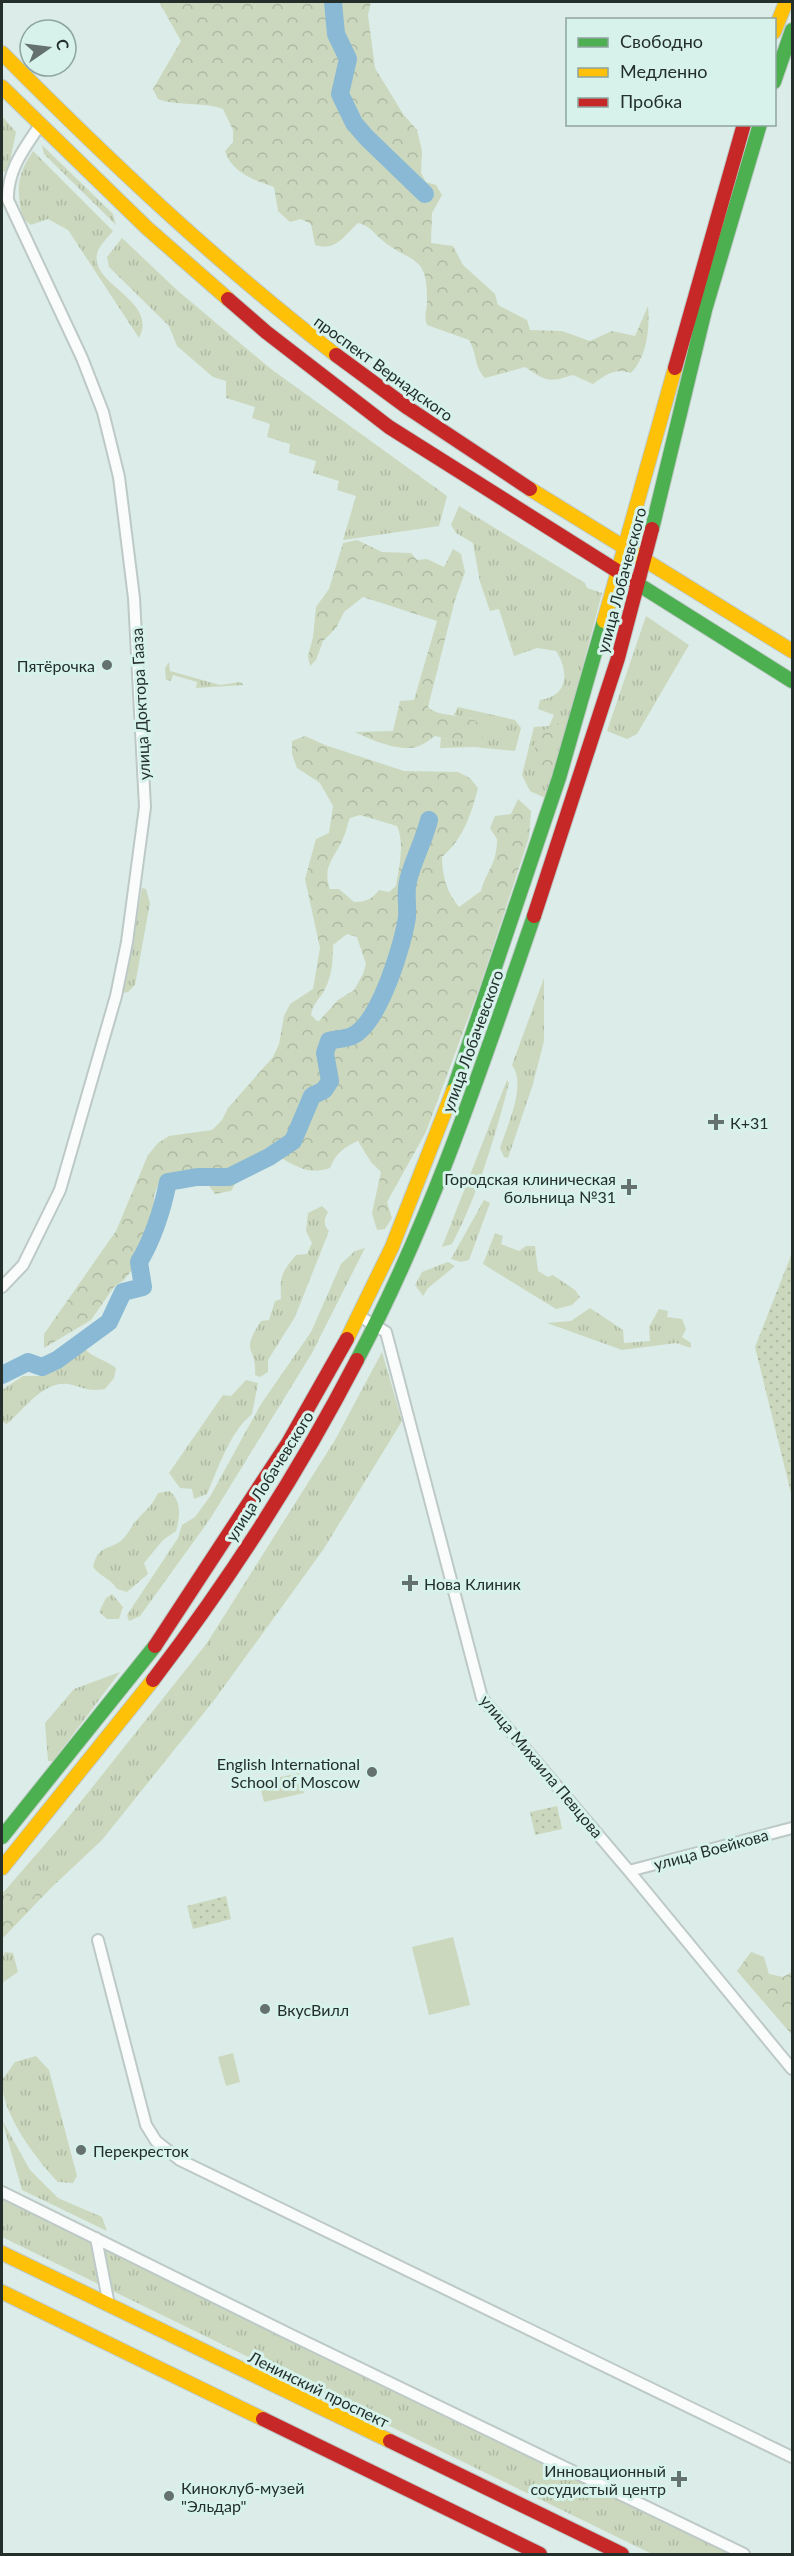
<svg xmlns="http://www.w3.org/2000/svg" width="794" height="2556" viewBox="0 0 794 2556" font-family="Lato,sans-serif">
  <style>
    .grass { fill: url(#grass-tufts) }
    .forest { fill: url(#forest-crowns); fill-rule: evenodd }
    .park { fill: url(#park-dots) }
    .garden { fill: #cbd8be }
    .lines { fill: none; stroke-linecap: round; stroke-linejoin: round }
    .river { stroke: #89b9d4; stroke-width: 18 }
    .street-casing { stroke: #bdc9c6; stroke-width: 14 }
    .fast-casing { stroke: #bdc9c6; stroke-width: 16 }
    .slow-casing { stroke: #bdc9c6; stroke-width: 16 }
    .jam-casing { stroke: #bdc9c6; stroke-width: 16 }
    .street { stroke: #fafcfc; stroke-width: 10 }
    .fast { stroke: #4caf50; stroke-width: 14 }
    .slow { stroke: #ffc107; stroke-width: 14 }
    .jam { stroke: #c62828; stroke-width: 14 }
    .poi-dot { fill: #64716e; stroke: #d6f2eb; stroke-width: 2 }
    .labels { text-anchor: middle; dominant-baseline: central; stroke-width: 6; stroke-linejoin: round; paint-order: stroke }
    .street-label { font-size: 16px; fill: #242f2c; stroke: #d6f2eb }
    .poi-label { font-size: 16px; fill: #242f2c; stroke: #d6f2eb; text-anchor: start }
  </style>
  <defs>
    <pattern id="grass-tufts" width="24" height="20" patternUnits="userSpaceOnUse" patternTransform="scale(1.5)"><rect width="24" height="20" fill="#cbd8be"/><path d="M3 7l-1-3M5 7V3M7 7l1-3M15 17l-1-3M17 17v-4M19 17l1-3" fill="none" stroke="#aebaa3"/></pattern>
    <pattern id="forest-crowns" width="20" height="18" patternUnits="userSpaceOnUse" patternTransform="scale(1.5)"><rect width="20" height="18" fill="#cbd8be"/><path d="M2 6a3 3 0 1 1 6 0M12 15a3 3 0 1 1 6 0" fill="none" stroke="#aebaa3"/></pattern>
    <pattern id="park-dots" width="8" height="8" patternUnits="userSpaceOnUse" patternTransform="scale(1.5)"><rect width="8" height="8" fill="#cbd8be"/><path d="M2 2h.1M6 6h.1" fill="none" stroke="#aebaa3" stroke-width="1.8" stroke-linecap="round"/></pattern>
  </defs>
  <rect width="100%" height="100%" fill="#dcece8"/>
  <!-- grass -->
  <path class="grass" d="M 2,116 L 16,132 L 8,171 L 2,172 Z
    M 42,145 L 113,214 L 116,225 L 44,154 Z
    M 33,151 L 113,231 C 108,237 98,247 97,254 C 90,285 159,300 139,338 L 68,230 L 48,219 L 31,225 L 22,218 C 17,189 16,176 33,151 Z
    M 122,238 L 178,291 L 271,369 L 447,496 L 439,526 L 343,540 L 356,496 L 337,490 L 339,481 L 313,473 L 316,461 L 289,453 L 290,444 L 267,437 L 270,424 L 252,418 L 255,407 L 226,398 L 226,381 L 213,377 L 177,346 L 169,326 L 109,267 L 107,257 Z
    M 459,506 L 585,583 L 587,588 L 602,593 L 549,794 L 543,797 L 530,791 L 522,775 L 534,727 L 549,726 L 554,715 L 538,709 L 540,700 C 569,696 569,671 556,651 L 537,648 L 514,656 L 499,609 L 490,611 L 480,582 L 473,543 L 456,533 L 451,525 Z
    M 646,616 L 689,645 L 637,734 L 627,739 L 607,731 Z
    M 169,662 L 170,671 L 220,685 L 240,682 L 244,685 L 196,688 L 197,682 L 173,675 L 171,681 L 166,680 L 165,668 Z
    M 458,707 L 515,720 L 521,728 L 515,751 L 474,747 L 440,748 L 441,737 L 463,742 L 473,719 L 454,715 Z
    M 142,888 L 146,889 L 150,903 L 135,985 L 128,992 L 123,993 Z
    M 544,978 L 544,1041 L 533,1084 L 508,1158 L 504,1157 L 500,1148 C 507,1126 527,1085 512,1065 Z
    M 507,1080 L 509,1083 C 495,1137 478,1195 452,1244 L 442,1247 Z
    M 484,1200 L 490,1203 L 469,1260 L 461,1262 L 451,1259 Z
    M 322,1206 L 328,1212 C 324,1219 323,1225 329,1231 L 295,1317 L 268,1360 L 268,1372 L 260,1377 L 255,1375 C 257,1345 239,1355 261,1321 L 269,1320 L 275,1301 L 281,1299 C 280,1276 281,1273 296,1255 L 307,1254 L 312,1243 L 306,1231 L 308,1213 Z
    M 495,1233 L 503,1236 L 501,1244 L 519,1251 L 526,1246 L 535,1246 L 538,1271 L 548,1277 L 553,1275 L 575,1290 L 580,1297 L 572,1305 L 556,1309 L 483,1264 Z
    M 365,1248 L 312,1353 L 210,1519 L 140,1616 L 129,1621 L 127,1615 L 178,1538 L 182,1525 L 195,1517 L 211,1495 L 261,1404 L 311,1332 L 341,1264 L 355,1251 Z
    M 448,1262 L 455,1266 L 428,1288 L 423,1296 L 415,1285 L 422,1272 Z
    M 590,1308 L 623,1330 L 624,1343 L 650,1341 L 649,1327 L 659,1309 L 668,1311 L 667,1317 L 682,1319 L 686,1329 L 682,1337 L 691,1343 L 691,1348 L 676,1343 L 622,1350 L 547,1323 L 571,1321 Z
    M 85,1349 C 93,1358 106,1360 116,1368 L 114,1378 L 105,1389 C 84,1392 85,1387 68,1384 C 44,1380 23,1410 7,1424 L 2,1422 L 2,1390 L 23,1376 L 42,1376 Z
    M 382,1352 L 402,1421 L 323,1550 L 215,1699 L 102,1840 L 2,1934 L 2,1894 L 67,1819 L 207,1643 L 335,1440 Z
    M 246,1380 L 258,1383 L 252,1414 C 229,1433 219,1467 207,1494 L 194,1499 L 192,1489 L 180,1488 L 169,1473 L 223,1395 L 231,1396 Z
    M 169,1491 C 182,1500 180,1517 176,1531 L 163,1540 L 144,1563 L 148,1574 L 127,1592 L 117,1589 C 111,1579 101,1577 93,1567 C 99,1543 108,1552 123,1539 C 127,1535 131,1528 134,1523 C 143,1512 152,1507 158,1493 Z
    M 112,1594 L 123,1607 L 119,1619 L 107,1619 L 99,1612 L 106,1598 Z
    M 120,1672 L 53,1761 L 48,1761 L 45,1723 L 74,1689 Z
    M 5,1952 L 13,1953 L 18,1972 L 2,1983 L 2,1958 Z
    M 36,2056 L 49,2070 L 77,2176 L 73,2183 L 58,2182 C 36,2159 1,2113 2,2080 L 15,2062 Z
    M 2,2120 L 30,2170 L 58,2198 L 102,2217 L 107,2231 L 22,2190 Z
    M 2,2180 L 3,2196 L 735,2554 L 652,2554 L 2,2237 Z"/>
  <!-- forest -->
  <path class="forest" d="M 159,2 L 371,2 L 368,15 L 375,68 L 403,114 L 417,130 L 422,151 L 421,173 L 426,182 L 436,185 L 442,195 L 432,213 L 431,243 L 453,246 L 463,265 L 495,294 L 498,305 L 527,320 L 530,330 L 562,331 L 590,341 L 612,331 L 635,336 L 648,306 C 650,328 647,357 631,373 C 614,368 607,374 593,384 L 573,375 C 548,383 546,381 525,367 L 485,378 C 474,367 477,353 469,340 L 427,325 C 423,314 428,309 427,298 C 427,254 412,264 383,241 C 373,233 371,226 358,223 C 344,236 335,252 315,245 L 311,224 L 301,219 L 290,222 L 278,211 L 274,187 C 255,181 231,172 225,151 L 233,142 L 233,130 L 223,109 C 202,101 179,107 158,99 L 153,89 L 181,41 Z
    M 357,540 L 382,552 L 411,553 L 417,560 L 427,559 L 444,567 L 453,549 L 461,554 L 465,572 L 455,600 L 428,707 C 443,723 489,705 482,743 L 463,742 L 435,736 C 430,739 425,744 419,746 C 401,753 371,740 355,732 L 393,731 L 400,701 L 414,700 L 437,621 L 363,597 L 344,612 L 336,628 L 323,641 L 316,660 L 310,666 L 308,656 L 313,637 L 316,607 L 329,589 L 343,543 Z
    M 553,723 L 563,724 L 563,733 L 552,772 L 538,775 L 531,761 L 540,731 L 550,728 Z
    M 305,736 L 325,745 L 404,771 L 458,772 L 470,778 L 478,788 C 471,815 463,839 442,857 C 442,876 447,893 459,907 L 481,891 C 487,869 497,865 497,839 L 490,828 L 495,816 L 511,814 L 518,799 L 531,811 L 529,837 L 481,983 L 426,1132 L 387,1202 L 392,1218 L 385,1229 L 377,1230 L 372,1213 L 381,1172 L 371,1162 L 358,1141 C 344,1147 336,1153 330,1168 C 302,1178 290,1158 265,1152 L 241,1165 L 237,1181 L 231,1191 L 215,1194 L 197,1169 L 159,1183 L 154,1195 L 154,1208 L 132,1270 L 124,1280 L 114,1287 L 91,1320 L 44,1348 L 44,1334 L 116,1231 L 148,1155 L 158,1143 L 169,1136 L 212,1130 L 222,1120 L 228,1108 L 273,1057 L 279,1044 L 284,1016 L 290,1004 L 313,989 L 320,948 L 305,879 L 316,839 L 329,833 L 333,806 L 320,783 L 297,768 L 292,754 L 292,741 ZM 360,815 L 397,826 C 405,844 399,867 396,886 L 389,892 L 379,890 C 372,899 366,902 354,902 L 339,889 L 330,889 C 321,865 337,856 344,836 C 347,830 347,824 350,818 ZM 347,934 L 357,937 L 366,964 L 363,974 L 354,990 L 338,1000 L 318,1022 L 311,1015 C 313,1003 320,999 325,989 C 332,975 333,961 333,945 Z
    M 11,1888 L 17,1890 L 5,1904 L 10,1909 L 22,1908 L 40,1890 L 48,1891 L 2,1939 L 2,1900 Z
    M 751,1952 L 764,1957 L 769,1974 L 783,1977 L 792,1972 L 792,2035 L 737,1971 Z"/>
  <!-- park -->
  <path class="park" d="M 792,1253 L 792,1497 L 755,1347 Z
    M 557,1806 L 562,1829 L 535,1835 L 530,1812 Z
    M 226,1896 L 231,1919 L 193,1929 L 187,1906 Z"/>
  <!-- garden -->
  <path class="garden" d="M 299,1773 L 304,1793 L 264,1802 L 259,1782 Z
    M 453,1937 L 470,2005 L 429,2015 L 412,1947 Z
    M 233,2053 L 240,2082 L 226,2086 L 218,2057 Z"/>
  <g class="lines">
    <!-- river -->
    <path class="river" d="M 333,2 L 336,34 L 348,59 L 340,94 L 354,123 L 366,137 L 425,194
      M 2,1375 L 28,1362 L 42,1367 L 57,1360 L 109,1322 L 123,1292 L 143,1287 L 139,1262 C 154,1237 162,1211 168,1182 L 197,1177 L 229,1177 L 269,1157 L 293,1141 L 312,1096 L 324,1090 L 330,1081 L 325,1053 L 329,1041 C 336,1039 345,1039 352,1036 C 379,1024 403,945 407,917 C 408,906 405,892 408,881 C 413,860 424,841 429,820"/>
    <!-- street casing -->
    <g class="street-casing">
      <path id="street" d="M 2,1287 L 23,1265 L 60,1190 L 116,996 L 127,942 L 145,807 L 134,598 L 119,477 L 103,412 L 82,358 L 8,200 C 7,170 24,149 40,125
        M 359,1316 L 386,1332 L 482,1698 L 629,1871 L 792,2069
        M 629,1871 L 792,1828
        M 98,1940 L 146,2125 L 156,2141 L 180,2160 L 792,2457
        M 2,2192 L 287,2333 L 744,2554
        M 96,2238 L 109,2305"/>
    </g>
    <!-- fast casing -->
    <g class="fast-casing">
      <path id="fast" d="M 774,82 L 792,30
        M 652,529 L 705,310 L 760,124
        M 633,581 L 792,681
        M 453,1091 L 559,778 L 604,621
        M 357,1360 C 432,1218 482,1066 534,916
        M 2,1837 L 155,1646"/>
    </g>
    <!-- slow casing -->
    <g class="slow-casing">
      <path id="slow" d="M 774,32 L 786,2
        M 2,53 C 108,160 217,263 336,355
        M 2,87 L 147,228 L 228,299
        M 530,489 L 792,651
        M 604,621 L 675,368
        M 347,1339 L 392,1247 L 453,1091
        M 2,1868 L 153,1680
        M 2,2253 L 390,2441
        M 2,2292 L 263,2419"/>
    </g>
    <!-- jam casing -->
    <g class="jam-casing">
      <path id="jam" d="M 228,299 L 266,332 L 389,427 L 633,581
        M 336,355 L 408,408 L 530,489
        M 675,368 L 744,124
        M 534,916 L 618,658 L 652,529
        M 155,1646 L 288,1443 L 347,1339
        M 153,1680 C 230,1579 299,1472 357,1360
        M 263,2419 L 540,2554
        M 390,2441 L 622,2554"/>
    </g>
    <!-- street -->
    <use href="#street" class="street"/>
    <!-- fast -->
    <use href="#fast" class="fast"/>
    <!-- slow -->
    <use href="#slow" class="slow"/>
    <!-- jam -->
    <use href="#jam" class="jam"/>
  </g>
  <!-- markers -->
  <g class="poi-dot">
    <circle cx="107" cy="665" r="6"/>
    <path d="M713 1113h6v6h6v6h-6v6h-6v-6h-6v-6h6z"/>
    <path d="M626 1178h6v6h6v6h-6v6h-6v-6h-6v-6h6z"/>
    <path d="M407 1574h6v6h6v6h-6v6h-6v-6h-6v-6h6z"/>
    <circle cx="372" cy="1772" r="6"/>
    <circle cx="265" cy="2009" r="6"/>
    <circle cx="81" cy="2150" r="6"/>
    <path d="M676 2470h6v6h6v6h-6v6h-6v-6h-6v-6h6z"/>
    <circle cx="169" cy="2496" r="6"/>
  </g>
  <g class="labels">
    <!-- street labels -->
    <g class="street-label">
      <text transform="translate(384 368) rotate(36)">проспект Вернадского</text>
      <text transform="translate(621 580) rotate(-75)">улица Лобачевского</text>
      <text transform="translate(140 704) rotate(-93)">улица Доктора Гааза</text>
      <text transform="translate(472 1041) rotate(-70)">улица Лобачевского</text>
      <text transform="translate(269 1476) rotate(-58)">улица Лобачевского</text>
      <text transform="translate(542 1766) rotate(50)">улица Михаила Певцова</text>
      <text transform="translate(711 1849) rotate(-15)">улица Воейкова</text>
      <text transform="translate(319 2389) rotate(26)">Ленинский проспект</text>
    </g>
    <!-- poi labels -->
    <g class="poi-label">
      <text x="95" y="665" text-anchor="end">Пятёрочка</text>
      <text x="730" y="1122">К+31</text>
      <text x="616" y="1178" text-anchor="end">Городская клиническая<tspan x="616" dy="18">больница №31</tspan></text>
      <text x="424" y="1583">Нова Клиник</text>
      <text x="360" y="1763" text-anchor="end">English International<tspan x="360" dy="18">School of Moscow</tspan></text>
      <text x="277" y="2009">ВкусВилл</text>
      <text x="93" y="2150">Перекресток</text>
      <text x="666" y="2470" text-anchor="end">Инновационный<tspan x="666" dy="18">сосудистый центр</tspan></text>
      <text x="181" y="2487">Киноклуб-музей<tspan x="181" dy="18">"Эльдар"</tspan></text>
    </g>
  </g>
  <!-- border -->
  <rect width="794" height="2556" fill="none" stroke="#242f2c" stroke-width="6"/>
  <!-- legend -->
  <rect x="566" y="18" width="210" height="108" fill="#d6f2eb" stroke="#8fa49f" stroke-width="1.5"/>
  <rect x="578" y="38" width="30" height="9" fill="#4caf50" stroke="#8fa49f" stroke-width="1.5"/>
  <text x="620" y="48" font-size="18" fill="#242f2c">Свободно</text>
  <rect x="578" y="68" width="30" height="9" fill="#ffc107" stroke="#8fa49f" stroke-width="1.5"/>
  <text x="620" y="78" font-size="18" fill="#242f2c">Медленно</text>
  <rect x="578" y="98" width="30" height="9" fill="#c62828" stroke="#8fa49f" stroke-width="1.5"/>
  <text x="620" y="108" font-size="18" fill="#242f2c">Пробка</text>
  <!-- north arrow -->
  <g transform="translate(48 48) rotate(76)"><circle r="28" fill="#d6f2eb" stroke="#8fa49f" stroke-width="1.5"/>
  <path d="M0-4.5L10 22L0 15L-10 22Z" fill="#64716e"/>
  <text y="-9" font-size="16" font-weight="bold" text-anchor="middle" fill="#242f2c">С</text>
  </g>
</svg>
